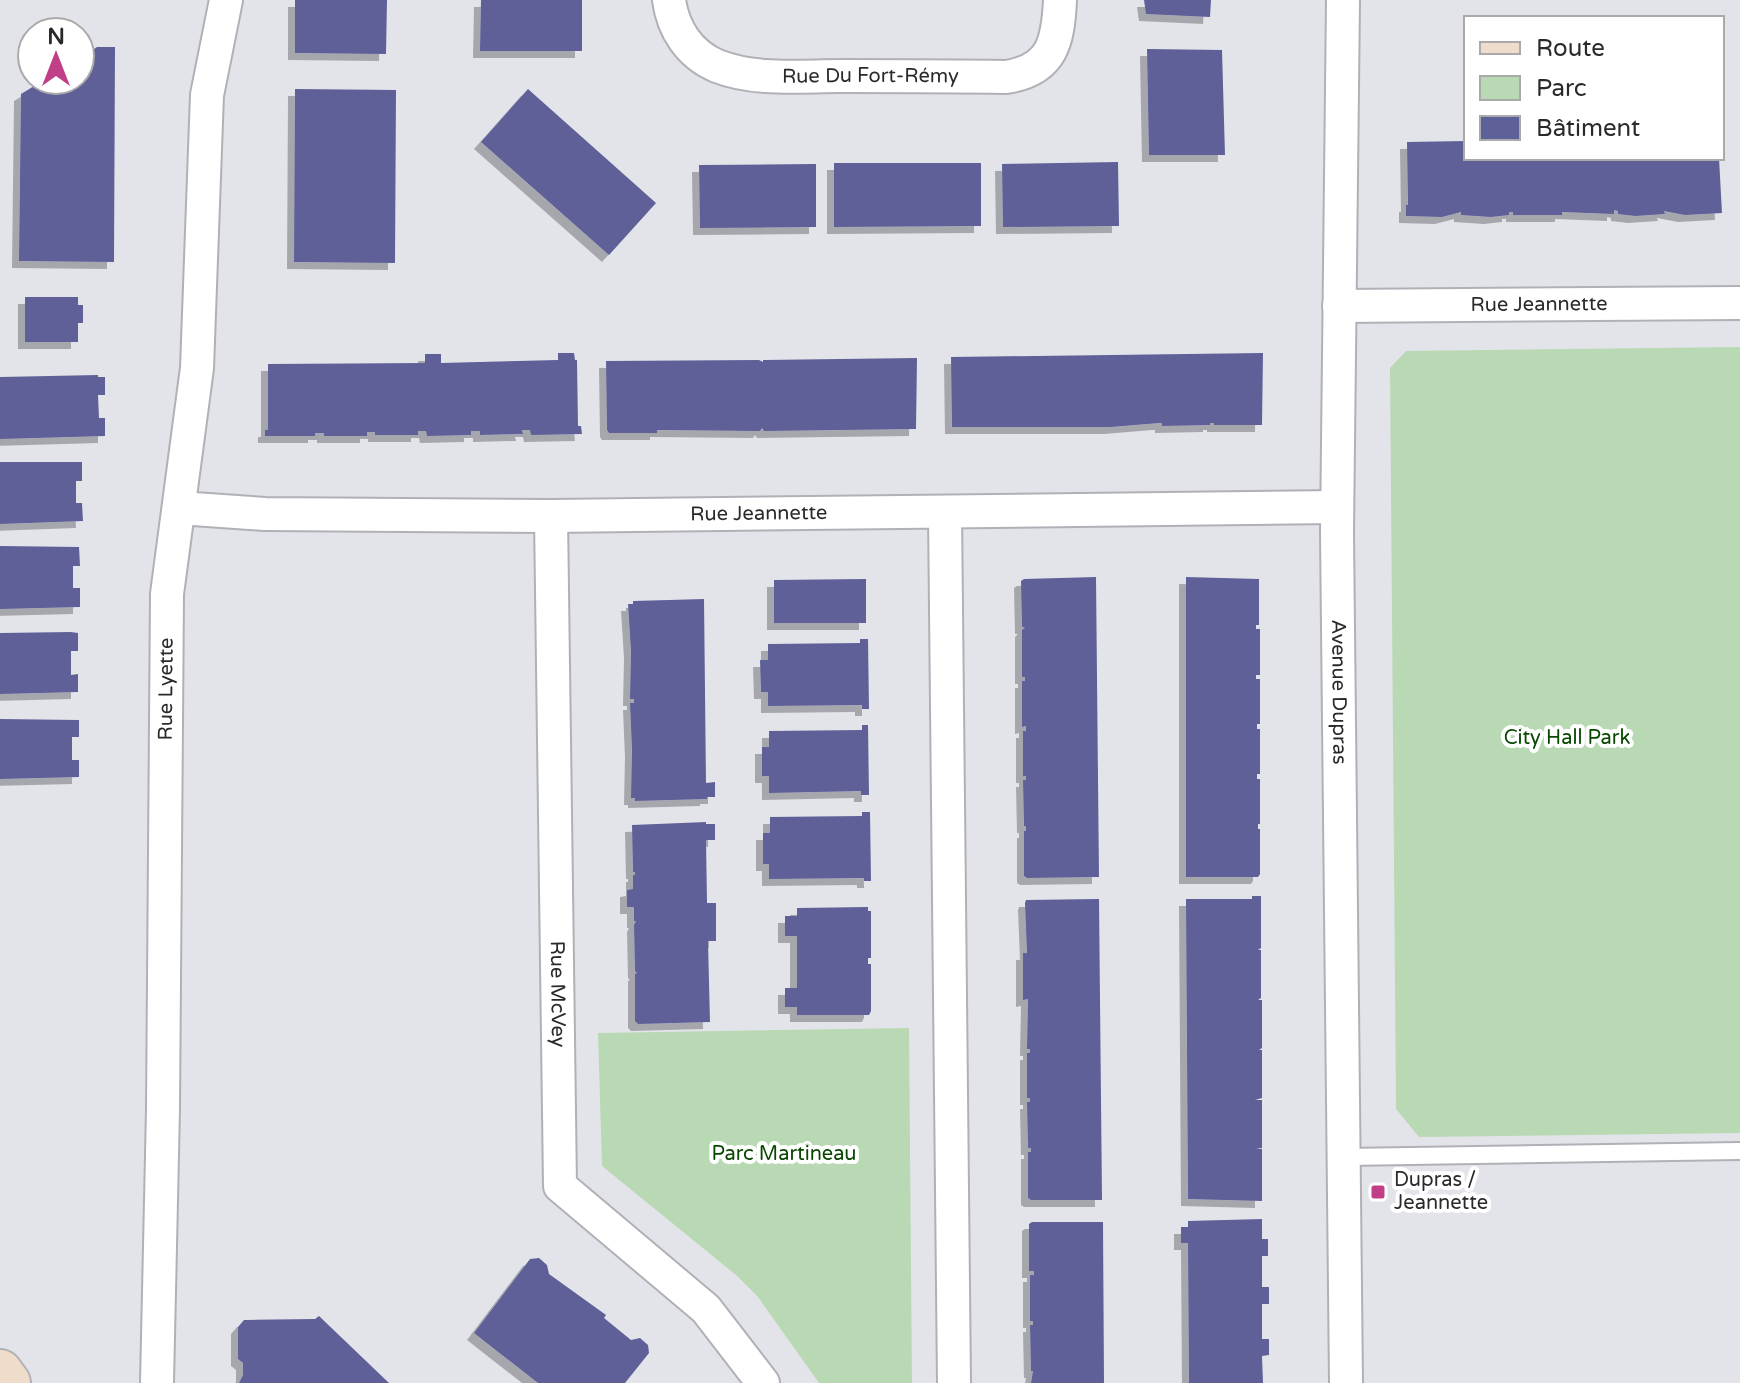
<svg xmlns="http://www.w3.org/2000/svg" width="1740" height="1383" viewBox="0 0 1740 1383" font-family="'Varela Round',sans-serif">
  <style>
    .green { fill: #b9d9b4 }
    .building { fill: #5e6198; filter: url(#shadow) }
    .lines { fill: none; stroke-linecap: round; stroke-linejoin: round }
    .service-casing { stroke: #b0b1b7; stroke-width: 20 }
    .minor-casing { stroke: #b0b1b7; stroke-width: 36 }
    .secondary-casing { stroke: #b0b1b7; stroke-width: 48 }
    .service { stroke: #fff; stroke-width: 16 }
    .minor { stroke: #fff; stroke-width: 32 }
    .secondary { stroke: #efdcca; stroke-width: 44 }
    .poi-dot { fill: #c13f88; stroke: #fff; stroke-width: 3 }
    .labels { text-anchor: middle; dominant-baseline: central; stroke-width: 8; stroke-linejoin: round; paint-order: stroke }
    .street-label { font-size: 20px; fill: #2a2a2c; stroke: #fff }
    .park-label { font-size: 20px; fill: #084800; stroke: #fff }
    .poi-label { font-size: 20px; fill: #2a2a2c; stroke: #fff; text-anchor: start }
  </style>
  <defs>
    <filter id="shadow"><feDropShadow dx="-7" dy="7" stdDeviation="0" flood-color="#0004"/></filter>
  </defs>
  <rect width="100%" height="100%" fill="#e3e4ea"/>
  <!-- green -->
  <path class="green" d="M 1740,347 L 1740,1133 L 1419,1137 L 1396,1109 L 1390,368 L 1406,351 Z
    M 909,1028 L 912,1383 L 819,1383 L 758,1297 L 736,1275 L 602,1166 L 598,1033 Z"/>
  <!-- building -->
  <path class="building" d="M 295,0 L 387,0 L 386,54 L 295,53 Z
    M 481,0 L 582,0 L 582,51 L 480,51 Z
    M 1144,0 L 1211,0 L 1210,17 L 1146,14 Z
    M 97,47 L 115,47 L 114,262 L 19,261 L 21,94 L 44,80 L 80,80 L 80,58 Z
    M 1147,49 L 1222,50 L 1225,155 L 1149,155 Z
    M 295,89 L 396,90 L 395,263 L 294,262 Z
    M 528,89 L 656,203 L 609,255 L 481,142 Z
    M 1466,141 L 1466,158 L 1719,158 L 1722,213 L 1685,215 L 1664,211 L 1665,214 L 1635,216 L 1618,214 L 1618,211 L 1614,210 L 1614,214 L 1562,212 L 1562,215 L 1513,215 L 1513,212 L 1509,212 L 1509,215 L 1491,217 L 1461,215 L 1461,212 L 1442,217 L 1406,216 L 1406,205 L 1408,205 L 1407,142 Z
    M 1118,162 L 1119,226 L 1003,227 L 1002,164 Z
    M 834,163 L 981,163 L 981,226 L 834,227 Z
    M 816,164 L 816,227 L 700,228 L 699,165 Z
    M 25,297 L 78,297 L 78,305 L 83,305 L 83,323 L 78,323 L 78,342 L 25,342 Z
    M 558,353 L 574,353 L 575,360 L 577,360 L 578,426 L 581,426 L 582,434 L 531,435 L 530,430 L 522,430 L 523,434 L 480,435 L 480,431 L 471,431 L 471,435 L 427,436 L 426,431 L 418,431 L 418,435 L 375,435 L 375,432 L 367,432 L 367,436 L 324,436 L 324,433 L 315,433 L 315,436 L 265,436 L 265,430 L 268,430 L 268,364 L 425,363 L 425,354 L 441,354 L 441,363 L 558,360 Z
    M 1263,353 L 1262,425 L 1214,425 L 1214,423 L 1210,423 L 1210,425 L 1162,426 L 1162,423 L 1159,423 L 1111,427 L 952,427 L 951,357 Z
    M 917,358 L 916,429 L 764,431 L 762,428 L 760,431 L 657,430 L 657,433 L 609,433 L 607,430 L 606,361 L 759,360 L 763,362 L 763,360 Z
    M 98,375 L 98,377 L 105,377 L 105,395 L 98,395 L 99,418 L 105,418 L 105,436 L 0,439 L 0,377 Z
    M 0,462 L 82,462 L 82,481 L 76,481 L 76,503 L 82,503 L 83,521 L 0,524 Z
    M 0,546 L 79,547 L 80,566 L 73,566 L 73,588 L 80,588 L 80,607 L 0,609 Z
    M 1096,577 L 1099,877 L 1027,878 L 1024,876 L 1024,831 L 1026,831 L 1026,826 L 1024,826 L 1023,780 L 1026,780 L 1026,776 L 1023,776 L 1023,731 L 1026,731 L 1026,726 L 1022,727 L 1022,681 L 1025,681 L 1025,677 L 1022,677 L 1022,630 L 1025,627 L 1022,627 L 1021,581 L 1024,579 Z
    M 1186,577 L 1259,579 L 1259,625 L 1256,625 L 1256,629 L 1260,629 L 1260,675 L 1256,675 L 1256,679 L 1260,679 L 1260,724 L 1257,724 L 1257,729 L 1260,729 L 1260,774 L 1257,774 L 1257,779 L 1260,779 L 1260,824 L 1258,824 L 1258,829 L 1260,829 L 1260,874 L 1258,877 L 1186,877 Z
    M 866,579 L 866,623 L 774,623 L 774,580 Z
    M 704,599 L 706,783 L 715,782 L 715,797 L 707,797 L 707,799 L 635,801 L 635,798 L 631,798 L 632,750 L 630,703 L 634,703 L 634,699 L 630,699 L 631,651 L 628,604 L 633,604 L 633,601 Z
    M 71,632 L 78,633 L 78,651 L 71,651 L 71,675 L 78,674 L 78,692 L 0,694 L 0,633 Z
    M 860,639 L 868,639 L 869,709 L 862,709 L 862,705 L 768,706 L 768,692 L 761,692 L 760,660 L 768,660 L 768,644 L 860,643 Z
    M 0,719 L 79,720 L 79,737 L 72,737 L 72,760 L 79,760 L 79,777 L 0,779 Z
    M 862,725 L 868,725 L 869,795 L 861,795 L 861,791 L 769,793 L 769,776 L 762,776 L 762,747 L 769,747 L 769,731 L 862,730 Z
    M 862,812 L 870,812 L 871,881 L 864,881 L 864,878 L 769,879 L 769,864 L 763,864 L 763,833 L 770,833 L 770,817 L 862,816 Z
    M 706,822 L 706,824 L 715,824 L 715,840 L 706,840 L 707,903 L 716,903 L 716,941 L 708,941 L 710,1022 L 638,1024 L 635,1021 L 635,974 L 637,973 L 635,971 L 634,925 L 636,921 L 634,921 L 634,907 L 627,907 L 627,890 L 633,889 L 633,875 L 635,875 L 635,872 L 633,872 L 632,825 Z
    M 1252,896 L 1261,896 L 1261,948 L 1258,950 L 1261,950 L 1261,998 L 1258,1000 L 1262,1000 L 1262,1048 L 1259,1050 L 1262,1050 L 1262,1098 L 1255,1100 L 1262,1100 L 1262,1148 L 1256,1149 L 1262,1149 L 1262,1201 L 1188,1199 L 1186,899 L 1252,899 Z
    M 1099,899 L 1102,1200 L 1031,1200 L 1028,1198 L 1028,1152 L 1031,1152 L 1031,1148 L 1028,1148 L 1027,1102 L 1030,1102 L 1030,1098 L 1027,1098 L 1027,1053 L 1030,1053 L 1030,1049 L 1027,1049 L 1028,999 L 1023,1000 L 1023,953 L 1027,953 L 1025,903 L 1026,900 Z
    M 868,907 L 868,911 L 871,911 L 871,958 L 868,958 L 868,964 L 871,964 L 871,1011 L 869,1015 L 797,1015 L 797,1007 L 785,1007 L 785,988 L 797,988 L 797,936 L 785,936 L 785,916 L 797,916 L 797,908 Z
    M 1262,1219 L 1262,1239 L 1268,1239 L 1268,1256 L 1262,1256 L 1262,1287 L 1269,1287 L 1269,1304 L 1262,1304 L 1262,1339 L 1269,1339 L 1269,1355 L 1262,1356 L 1263,1383 L 1189,1383 L 1188,1243 L 1181,1243 L 1181,1227 L 1188,1227 L 1188,1221 Z
    M 1032,1222 L 1103,1222 L 1104,1383 L 1031,1383 L 1033,1371 L 1031,1371 L 1030,1325 L 1033,1325 L 1033,1321 L 1030,1321 L 1030,1275 L 1034,1275 L 1034,1271 L 1029,1271 L 1029,1224 Z
    M 539,1258 L 547,1265 L 549,1274 L 606,1315 L 604,1318 L 631,1340 L 640,1338 L 648,1345 L 649,1353 L 625,1383 L 538,1383 L 474,1333 L 530,1259 Z
    M 319,1316 L 389,1383 L 239,1383 L 243,1375 L 243,1363 L 238,1359 L 238,1327 L 244,1320 L 315,1319 Z"/>
  <g class="lines">
    <!-- service casing -->
    <g class="service-casing">
      <path id="service" d="M 1345,1157 L 1740,1151"/>
    </g>
    <!-- minor casing -->
    <g class="minor-casing">
      <g id="minor">
        <path id="s1" d="M 669,0 C 673,29 689,54 717,66 C 755,81 800,76 840,76 C 895,76 951,76 1006,77 C 1053,70 1058,41 1060,0"/>
        <path id="s2" d="M 1343,0 L 1337,533 L 1346,1383"/>
        <path id="s3" d="M 1339,306 L 1740,303"/>
        <path id="s4" d="M 179,508 L 265,514 L 551,516 L 1337,507"/>
        <path d="M 945,512 L 954,1383"/>
        <path id="s5" d="M 551,516 L 560,1186 L 706,1309 L 763,1383"/>
        <path id="s6" d="M 157,1383 L 163,1109 L 167,594 L 197,368 L 207,95 L 226,0"/>
      </g>
    </g>
    <!-- secondary casing -->
    <g class="secondary-casing">
      <path id="secondary" d="M 0,1372 L 8,1383"/>
    </g>
    <!-- service -->
    <use href="#service" class="service"/>
    <!-- minor -->
    <use href="#minor" class="minor"/>
    <!-- secondary -->
    <use href="#secondary" class="secondary"/>
  </g>
  <!-- markers -->
  <rect class="poi-dot" x="1370" y="1184" width="16" height="16" rx="4"/>
  <g class="labels">
    <!-- street labels -->
    <g class="street-label">
      <text stroke="none"><textPath href="#s1" startOffset="240">Rue Du Fort-Rémy</textPath></text>
      <text stroke="none"><textPath href="#s3" startOffset="200">Rue Jeannette</textPath></text>
      <text stroke="none"><textPath href="#s4" startOffset="580">Rue Jeannette</textPath></text>
      <text stroke="none"><textPath href="#s6" startOffset="694">Rue Lyette</textPath></text>
      <text stroke="none"><textPath href="#s2" startOffset="692">Avenue Dupras</textPath></text>
      <text stroke="none"><textPath href="#s5" startOffset="478">Rue McVey</textPath></text>
    </g>
    <!-- park labels -->
    <g class="park-label">
      <text x="1567" y="738">City Hall Park</text>
      <text x="784" y="1154">Parc Martineau</text>
    </g>
    <!-- poi labels -->
    <g class="poi-label">
      <text x="1394" y="1180">Dupras /<tspan x="1394" dy="23">Jeannette</tspan></text>
    </g>
  </g>
  <!-- legend -->
  <rect x="1464" y="16" width="260" height="144" fill="#ffffff" stroke="#aaaaab" stroke-width="2"/>
  <rect x="1480" y="42" width="40" height="12" fill="#efdcca" stroke="#aaaaab" stroke-width="2"/>
  <text x="1536" y="56" font-size="24" fill="#2a2a2c">Route</text>
  <rect x="1480" y="76" width="40" height="24" fill="#b9d9b4" stroke="#aaaaab" stroke-width="2"/>
  <text x="1536" y="96" font-size="24" fill="#2a2a2c">Parc</text>
  <rect x="1480" y="116" width="40" height="24" fill="#5e6198" stroke="#aaaaab" stroke-width="2"/>
  <text x="1536" y="136" font-size="24" fill="#2a2a2c">Bâtiment</text>
  <!-- north arrow -->
  <g transform="translate(56 56)"><circle r="38" fill="#ffffff" stroke="#aaaaab" stroke-width="2"/>
  <path d="M0-6L14 30L0 20L-14 30Z" fill="#c13f88"/>
  <text y="-12" font-size="22" font-weight="bold" text-anchor="middle" fill="#2a2a2c">N</text>
  </g>
</svg>
